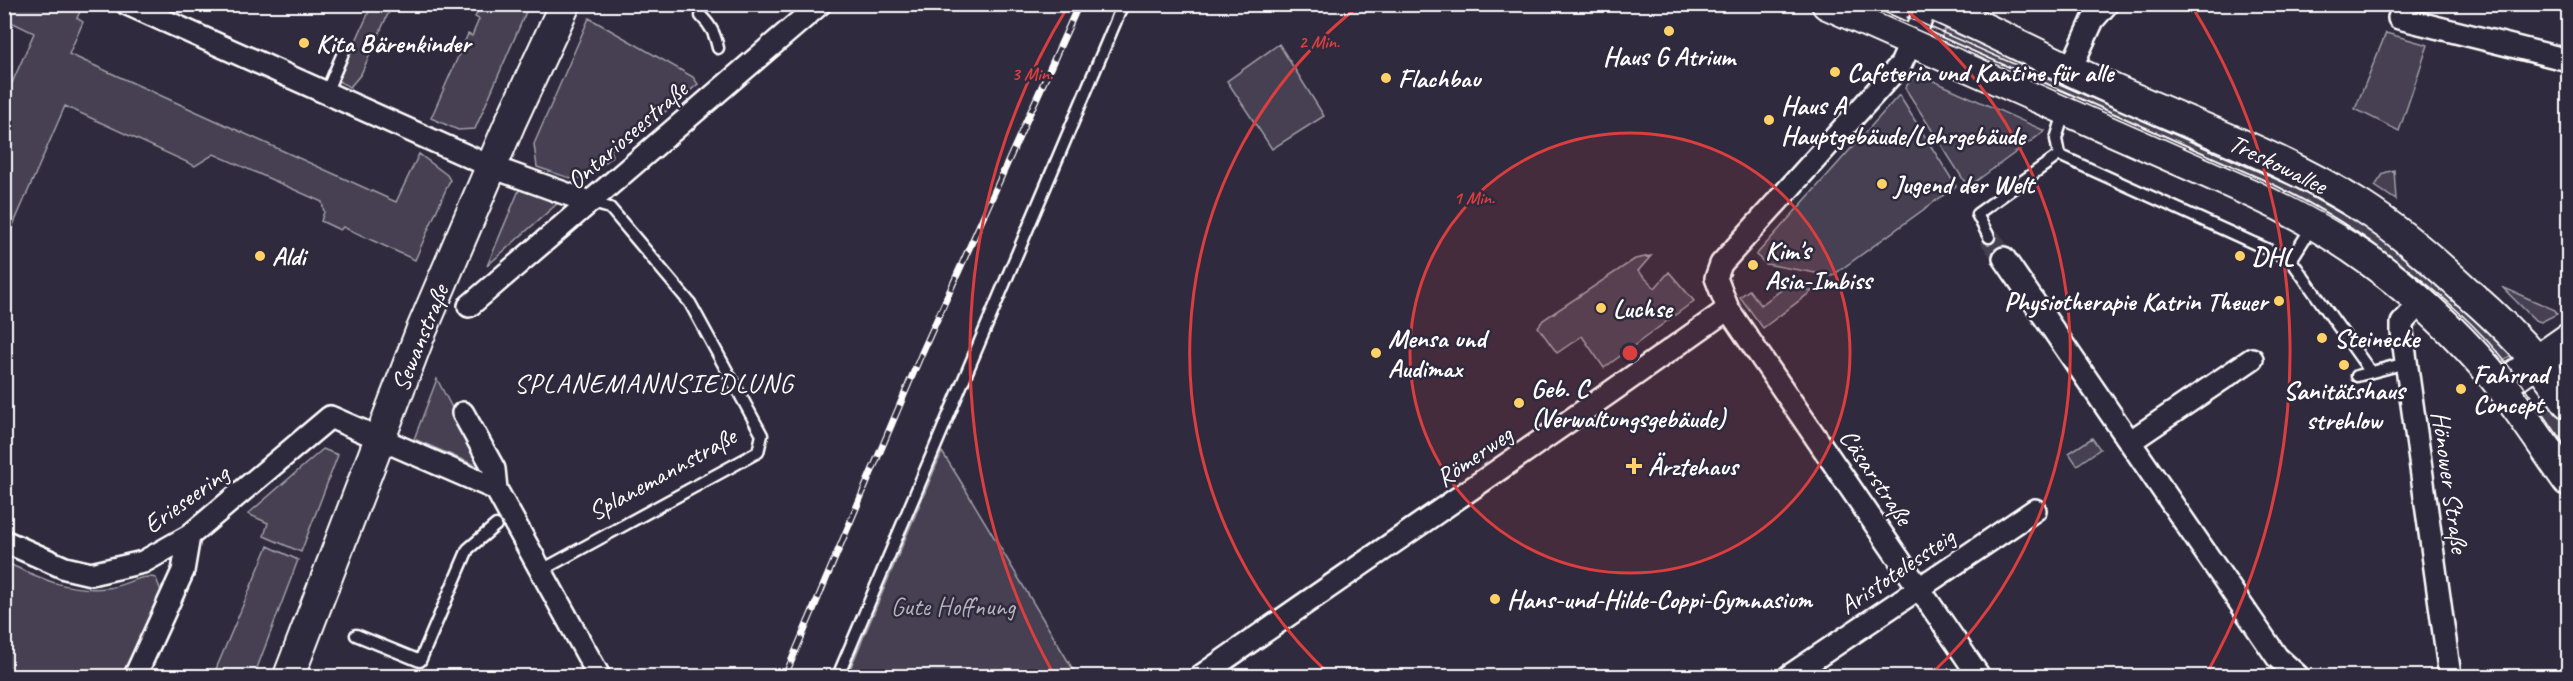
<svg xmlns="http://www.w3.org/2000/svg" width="2573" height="681" viewBox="0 0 2573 681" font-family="Caveat,sans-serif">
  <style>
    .green { fill: #464152; stroke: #a2a0a8; stroke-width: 1.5 }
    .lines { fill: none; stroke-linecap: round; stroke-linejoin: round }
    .street-tunnel { stroke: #443f50; stroke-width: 21; stroke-dasharray: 21 10; stroke-linecap: butt }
    .lane-casing { stroke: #fff; stroke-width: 15 }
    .street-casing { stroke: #fff; stroke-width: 26 }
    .secondary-casing { stroke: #fff; stroke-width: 34 }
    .lane { stroke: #2f2a3d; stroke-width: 10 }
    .street { stroke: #2f2a3d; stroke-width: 21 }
    .secondary { stroke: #2f2a3d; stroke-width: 30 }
    .tram { stroke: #fff; stroke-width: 1.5 }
    .rail-casing { stroke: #fff; stroke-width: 7 }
    .rail { stroke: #2f2a3d; stroke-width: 4.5; stroke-dasharray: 14; stroke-linecap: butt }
    .ring { fill: none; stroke: #da3e3e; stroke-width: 3 }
    .poi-dot { fill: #ffd166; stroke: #2f2a3d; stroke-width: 2 }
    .labels { text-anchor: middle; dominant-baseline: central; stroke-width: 5; stroke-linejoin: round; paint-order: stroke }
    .poi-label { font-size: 26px; font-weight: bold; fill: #fff; stroke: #2f2a3d; text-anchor: start }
    .street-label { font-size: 26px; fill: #fff; stroke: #2f2a3d }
    .park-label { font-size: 26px; fill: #b5b3ba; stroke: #2f2a3d }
    .neighbourhood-label { font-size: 27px; letter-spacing: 1.5px; fill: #fff; stroke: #2f2a3d }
    .centre { fill: #da3e3e; stroke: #2f2a3d; stroke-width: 3 }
    .ring-label { font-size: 18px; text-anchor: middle; font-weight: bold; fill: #da3e3e; stroke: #2f2a3d; stroke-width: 5; stroke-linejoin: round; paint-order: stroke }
  </style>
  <rect width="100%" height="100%" fill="#2f2a3d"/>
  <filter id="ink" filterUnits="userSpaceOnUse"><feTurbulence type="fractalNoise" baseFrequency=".0167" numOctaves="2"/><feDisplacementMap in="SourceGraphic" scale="12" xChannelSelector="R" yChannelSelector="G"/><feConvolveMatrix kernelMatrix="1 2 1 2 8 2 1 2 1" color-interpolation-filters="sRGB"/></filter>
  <g filter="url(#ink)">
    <!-- green -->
    <path class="green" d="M 5,4 L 83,5 L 77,18 L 83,22 L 69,54 L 396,202 L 419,154 L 447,175 L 450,180 L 415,260 L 343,227 L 340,230 L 321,221 L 324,212 L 322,202 L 214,154 L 195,166 L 65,106 L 5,244 L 5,99 L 34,33 L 5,19 Z
      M 372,5 L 392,5 L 361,74 L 350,87 L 338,81 Z
      M 481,5 L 529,5 L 475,129 L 458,130 L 431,118 L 468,34 L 472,36 L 479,19 L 475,17 Z
      M 589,18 L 693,77 L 698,84 L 634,138 L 630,134 L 610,151 L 613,156 C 578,187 580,181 537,167 L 534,144 Z
      M 1945,29 L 2221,147 L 2369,223 L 2515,353 L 2501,363 L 2450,309 L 1938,45 Z
      M 2386,33 L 2428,45 L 2399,131 L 2355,109 Z
      M 1279,44 L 1324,116 L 1272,149 L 1227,81 Z
      M 1916,73 L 2045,131 L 1968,187 L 1905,88 Z
      M 1899,95 L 1956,186 L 1832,276 L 1766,264 L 1756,255 Z
      M 2394,170 L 2396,200 L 2375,186 L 2384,173 Z
      M 519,190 L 529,191 L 559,202 L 487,266 Z
      M 1651,256 L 1638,271 L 1655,288 L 1669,272 L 1694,301 L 1604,368 L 1582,336 L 1557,353 L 1538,327 L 1543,320 L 1635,259 Z
      M 1788,285 L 1812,291 L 1763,328 L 1740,297 L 1749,290 L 1761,305 Z
      M 2502,287 L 2555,310 L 2557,314 L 2541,322 L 2535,320 Z
      M 437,379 L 484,469 L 414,439 Z
      M 2553,402 L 2568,424 L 2568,446 L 2558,446 L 2535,414 Z
      M 2092,438 L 2100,449 L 2077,465 L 2069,453 Z
      M 323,449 L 338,455 L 301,552 L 264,536 L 268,523 L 248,514 Z
      M 942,452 L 958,477 L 1077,676 L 847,676 Z
      M 268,546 L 298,560 L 254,676 L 213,676 Z
      M 5,562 C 40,578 66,592 107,588 C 124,587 140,573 156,578 L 161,591 L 142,635 L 144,638 L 125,676 L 5,676 Z"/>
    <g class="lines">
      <!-- street-tunnel -->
      <path class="street-tunnel" d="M 1989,237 L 2004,258"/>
      <!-- lane casing -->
      <g class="lane-casing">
        <path id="lane" d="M 701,16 C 711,26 715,34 718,48
          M 326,93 L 343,53
          M 2059,155 L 2291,260
          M 2313,225 L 2291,260 L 2370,371
          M 1989,237 L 1977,214 L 2059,155 L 2056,139 L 2065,110
          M 2357,376 L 2406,363
          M 542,570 L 758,452 L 762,435 L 690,303 L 610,208 L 589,202
          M 356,635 L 420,661 L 468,549 L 496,525
          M 838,676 L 1123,4"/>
      </g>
      <!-- street casing -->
      <g class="street-casing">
        <path id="street" d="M 127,4 L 492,167 L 589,202
          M 1928,4 L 1901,64 L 1721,264 L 1716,278 L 1728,309 L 1979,676
          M 2399,18 L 2568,60
          M 2070,70 L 2093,20 L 2107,4
          M 2004,258 L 2277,657 L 2298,676
          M 2421,302 L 2402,323 L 2402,332 L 2450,676
          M 469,306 L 820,4
          M 463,413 L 494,469 L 496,489 L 599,676
          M 2131,441 L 2252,359
          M 4,541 L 65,568 L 91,574 L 143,562 L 189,536 L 330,417 L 496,489
          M 135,676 L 183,571 L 189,536
          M 1201,676 C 1376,553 1554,434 1728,309
          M 1789,676 L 2035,510"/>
      </g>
      <!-- secondary casing -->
      <g class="secondary-casing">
        <path id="secondary" d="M 1827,4 L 2256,194 C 2347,236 2423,295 2488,370 C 2517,405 2542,444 2568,481
          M 1931,4 C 1993,31 2051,62 2112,89 C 2196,127 2285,158 2362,207 C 2401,232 2435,262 2468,293 C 2506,326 2541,361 2568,403
          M 2501,386 L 2568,339
          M 289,676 L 420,334 L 510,123 L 565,4"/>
      </g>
      <!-- lane -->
      <use href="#lane" class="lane"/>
      <!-- street -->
      <use href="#street" class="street"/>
      <!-- secondary -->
      <use href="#secondary" class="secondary"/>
      <!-- tram -->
      <path class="tram" d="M 1858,4 L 2255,179 C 2346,221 2433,277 2499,354 C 2524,384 2546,418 2568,450
        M 1907,17 L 2294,187 L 2349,218"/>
      <!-- rail casing -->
      <g class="rail-casing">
        <path id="rail" d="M 785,676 L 921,355 L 1079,4"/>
      </g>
      <!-- rail -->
      <use href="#rail" class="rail"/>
    </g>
  </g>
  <!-- distance rings -->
  <circle cx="1630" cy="353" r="220" fill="#da3e3e" fill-opacity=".12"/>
  <g class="ring">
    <circle cx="1630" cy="353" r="220"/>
    <path d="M1330 675A440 440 0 0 1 1359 6M1901 6A440 440 0 0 1 1930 675"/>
    <path d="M1053 673A660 660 0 0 1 1067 8M2193 8A660 660 0 0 1 2207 673"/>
  </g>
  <!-- markers -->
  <g class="poi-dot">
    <circle cx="1669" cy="31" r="6"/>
    <circle cx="304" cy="43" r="6"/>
    <circle cx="1835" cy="72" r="6"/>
    <circle cx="1386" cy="78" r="6"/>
    <circle cx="1769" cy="120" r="6"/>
    <circle cx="1882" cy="184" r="6"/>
    <circle cx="260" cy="256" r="6"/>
    <circle cx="2240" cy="256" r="6"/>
    <circle cx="1753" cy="265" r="6"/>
    <circle cx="2279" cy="301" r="6"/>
    <circle cx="1601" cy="308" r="6"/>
    <circle cx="2322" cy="338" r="6"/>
    <circle cx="1376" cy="353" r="6"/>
    <circle cx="2344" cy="365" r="6"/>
    <circle cx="2461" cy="389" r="6"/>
    <circle cx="1519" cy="403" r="6"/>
    <path d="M1631 457h6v6h6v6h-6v6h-6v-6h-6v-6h6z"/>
    <circle cx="1495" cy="599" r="6"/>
  </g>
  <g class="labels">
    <!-- poi labels -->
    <g class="poi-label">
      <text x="316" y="43">Kita Bärenkinder</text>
      <text x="1669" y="56" text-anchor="middle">Haus G Atrium</text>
      <text x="1847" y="72">Cafeteria und Kantine für alle</text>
      <text x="1398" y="78">Flachbau</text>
      <text x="1781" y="105">Haus A<tspan x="1781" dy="30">Hauptgebäude/Lehrgebäude</tspan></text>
      <text x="1894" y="184">Jugend der Welt</text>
      <text x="1765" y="250">Kim's<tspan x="1765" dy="30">Asia-Imbiss</tspan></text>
      <text x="272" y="256">Aldi</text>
      <text x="2252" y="256">DHL</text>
      <text x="2267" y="301" text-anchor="end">Physiotherapie Katrin Theuer</text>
      <text x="1613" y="308">Luchse</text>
      <text x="1388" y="338">Mensa und<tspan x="1388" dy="30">Audimax</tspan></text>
      <text x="2334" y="338">Steinecke</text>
      <text x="2473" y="374">Fahrrad<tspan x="2473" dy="30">Concept</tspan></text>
      <text x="1531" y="388">Geb. C<tspan x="1531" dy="30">(Verwaltungsgebäude)</tspan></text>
      <text x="2344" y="390" text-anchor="middle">Sanitätshaus<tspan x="2344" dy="30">strehlow</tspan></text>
      <text x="1648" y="466">Ärztehaus</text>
      <text x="1507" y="599">Hans-und-Hilde-Coppi-Gymnasium</text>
    </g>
    <!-- street labels -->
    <g class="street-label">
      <text transform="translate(627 135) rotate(-41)">Ontarioseestraße</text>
      <text transform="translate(2278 164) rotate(26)">Treskowallee</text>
      <text transform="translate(420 338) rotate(-68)">Sewanstraße</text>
      <text transform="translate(1474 456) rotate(-35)">Römerweg</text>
      <text transform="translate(662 474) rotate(-29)">Splanemannstraße</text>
      <text transform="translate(1876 477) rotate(56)">Cäsarstraße</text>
      <text transform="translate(2450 482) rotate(82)">Hönower Straße</text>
      <text transform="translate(186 499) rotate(-36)">Erieseering</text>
      <text transform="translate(1897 571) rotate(-34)">Aristotelessteig</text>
    </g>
    <!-- park labels -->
    <g class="park-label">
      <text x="953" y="606">Gute Hoffnung</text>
    </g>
    <!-- neighbourhood labels -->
    <g class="neighbourhood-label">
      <text x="654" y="383">SPLANEMANNSIEDLUNG</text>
    </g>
  </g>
  <circle cx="1630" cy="353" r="9" class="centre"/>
  <g class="ring-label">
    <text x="1319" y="48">2 Min.</text>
    <text x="1032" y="80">3 Min.</text>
    <text x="1474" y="204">1 Min.</text>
  </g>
  <!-- margin -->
  <rect width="2573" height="681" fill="none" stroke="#2f2a3d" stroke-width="24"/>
  <rect x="12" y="12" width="2549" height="657" fill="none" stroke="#fff" stroke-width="2" filter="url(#ink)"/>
</svg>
